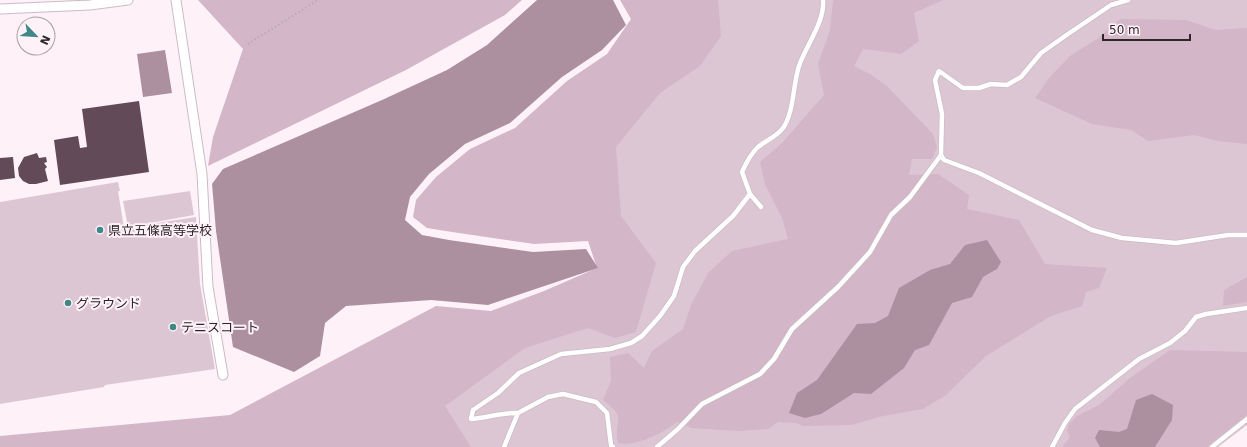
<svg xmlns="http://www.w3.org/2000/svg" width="1247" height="447" viewBox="0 0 1247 447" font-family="'DejaVu Sans','Noto Sans JP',sans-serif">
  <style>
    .green { fill: #ddc6d3 }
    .forest { fill: #d3b6c7 }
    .water { fill: #ac90a0 }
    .building { fill: #634a59 }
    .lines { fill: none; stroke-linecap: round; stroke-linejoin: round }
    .lane-casing { stroke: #ccbbc4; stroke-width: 6 }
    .street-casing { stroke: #ccbbc4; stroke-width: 11 }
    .path { stroke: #aea4aa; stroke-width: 2; stroke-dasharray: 1 3; stroke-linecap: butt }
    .lane { stroke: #fff; stroke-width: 4.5 }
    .street { stroke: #fff; stroke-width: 9 }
    .poi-dot { fill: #408886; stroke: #fef1f8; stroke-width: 1.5 }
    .labels { text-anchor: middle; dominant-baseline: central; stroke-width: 4; stroke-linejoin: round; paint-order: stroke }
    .poi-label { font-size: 13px; fill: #2d262a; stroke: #fef1f8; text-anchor: start }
  </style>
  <rect width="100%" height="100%" fill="#fef1f8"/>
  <!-- green -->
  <path class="green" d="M 693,0 L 1247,0 L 1247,425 L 1218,447 L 399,447 L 433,369 L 619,279 L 563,204 Z
    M 118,182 L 120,191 L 118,191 L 124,228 L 196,217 L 200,284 L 215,369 L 105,385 L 104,387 L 0,404 L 0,202 Z
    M 190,191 L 194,215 L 128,227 L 123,201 Z"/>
  <!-- forest -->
  <path class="forest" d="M 198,0 L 522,0 L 505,15 L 406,70 L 208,166 L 213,137 L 243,49 Z
    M 620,0 L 718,0 L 721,36 L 700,66 L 660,93 L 616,147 L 621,216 L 656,263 L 636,332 L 615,338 L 588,328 L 525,348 L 445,406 L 471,447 L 0,447 L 0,436 L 230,415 L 436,306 L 491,311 L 544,291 L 597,268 L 588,241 L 534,244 L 452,232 L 427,228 L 413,217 L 416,200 L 436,177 L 470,149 L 515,128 L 567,81 L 607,54 L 631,19 Z
    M 833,0 L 943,0 L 914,13 L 919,41 L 901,54 L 863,49 L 854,66 L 870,74 L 887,86 L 933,134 L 937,147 L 932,159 L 912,159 L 909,175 L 938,174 L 969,195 L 967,209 L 1019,220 L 1045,264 L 1107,268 L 1099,288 L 1086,292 L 1082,306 L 1051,316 L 986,356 L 946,395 L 923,409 L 883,416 L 851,425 L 804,426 L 795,423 L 778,422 L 768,429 L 737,431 L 692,428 L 677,422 C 664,433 635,447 618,443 C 613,417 629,420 603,400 L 611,381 L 610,357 L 628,353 L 644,368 L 652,351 L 683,329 L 691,305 L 708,273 L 732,251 L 788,239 L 782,218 L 765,184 L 760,162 L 782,143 L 824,95 L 818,64 L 830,30 Z
    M 1120,19 L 1186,20 L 1215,30 L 1247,28 L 1247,144 L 1218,141 L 1194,135 L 1148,141 L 1131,130 L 1092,124 L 1035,98 L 1050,77 L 1070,56 L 1097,39 Z
    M 1247,277 L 1247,302 L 1223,306 L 1224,290 Z
    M 1170,350 L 1247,352 L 1247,415 L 1207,447 L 1062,447 L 1070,437 L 1067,431 L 1069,424 L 1077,416 L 1099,405 L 1130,378 Z"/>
  <!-- water -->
  <path class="water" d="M 537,0 L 613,0 L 626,25 L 602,50 L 562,77 L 510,123 L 465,144 L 429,174 L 410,197 L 405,220 L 422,235 L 449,240 L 533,252 L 586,249 L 598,268 L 488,305 L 431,300 L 346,306 L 325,323 L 320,356 L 294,372 L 233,347 L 216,231 L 212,184 L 223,169 L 382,100 L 447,70 L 487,45 Z
    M 165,50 L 172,93 L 143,97 L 137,54 Z
    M 987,240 L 1001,262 L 997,269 L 983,277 L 972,297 L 952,303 L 929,345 L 915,350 L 904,368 L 871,394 L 854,393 L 821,414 L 805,418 L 789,413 L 797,393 L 817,380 L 857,324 L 875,323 L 888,316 L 899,288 L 930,270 L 950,264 L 965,245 Z
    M 1152,394 L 1173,405 L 1172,420 L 1155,447 L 1100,447 L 1095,438 L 1099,430 L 1119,432 L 1127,429 L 1136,400 Z"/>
  <!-- building -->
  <path class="building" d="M 139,101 L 149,172 L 60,185 L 54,140 L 78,136 L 80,148 L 87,147 L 82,109 Z
    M 37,153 L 39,158 L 46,157 L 47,162 L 44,163 L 47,167 L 45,169 L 48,181 L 36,184 L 29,184 L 23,181 L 19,176 L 18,168 L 24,157 Z
    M 13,157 L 15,178 L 0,180 L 0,158 Z"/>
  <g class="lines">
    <!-- lane casing -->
    <g class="lane-casing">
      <path id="lane" d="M 941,155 L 944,160 L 979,173 L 1092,230 L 1122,238 L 1176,243 L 1228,235 L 1247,235
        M 761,207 L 750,194 L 742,172 C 746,163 750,155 757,148 C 764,141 777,137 783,128 C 794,113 793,84 799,66 C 806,45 825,22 823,0
        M 518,413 C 502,412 487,418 471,419 L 473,410 L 498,393 L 519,373 L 561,354 L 610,349 L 631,343 L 642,336 L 660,316 L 674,296 L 683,267 L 695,251 L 733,216 L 750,194
        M 504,447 L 518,413 L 548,397 L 563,394 L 596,402 L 607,413 L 611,445 L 613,447
        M 657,447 L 678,429 L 702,404 L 760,374 L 774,359 L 792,329 L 838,287 L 870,252 L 891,215 L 910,197 L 941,155 L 942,114 L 935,80 L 939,71 L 963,88 L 979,88 L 991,84 L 1007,85 L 1021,77 L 1041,53 L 1068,34 L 1111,5 L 1128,0
        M 1052,447 L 1065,423 L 1075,409 L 1139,359 L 1170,343 L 1185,331 L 1196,317 L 1206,314 L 1247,308
        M 1212,447 L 1247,419"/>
    </g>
    <!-- street casing -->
    <g class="street-casing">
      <path id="street" d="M 176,0 L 202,174 L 208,287 L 223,375
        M 0,9 L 90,5 L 128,0"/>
    </g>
    <!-- path -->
    <path class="path" d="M 248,44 L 318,0"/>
    <!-- lane -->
    <use href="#lane" class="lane"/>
    <!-- street -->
    <use href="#street" class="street"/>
  </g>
  <!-- markers -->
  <g class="poi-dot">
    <circle cx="100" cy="230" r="4"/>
    <circle cx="68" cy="303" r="4"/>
    <circle cx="173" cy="327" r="4"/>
  </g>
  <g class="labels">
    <!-- poi labels -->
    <g class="poi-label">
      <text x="108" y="230">県立五條高等学校</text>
      <text x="76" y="303">グラウンド</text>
      <text x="181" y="327">テニスコート</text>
    </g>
  </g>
  <!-- north arrow -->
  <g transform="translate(36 36) rotate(115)"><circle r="19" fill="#fef1f8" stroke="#aaa0a6"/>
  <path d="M0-3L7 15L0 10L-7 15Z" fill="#408886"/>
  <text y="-6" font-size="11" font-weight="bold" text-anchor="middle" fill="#2d262a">N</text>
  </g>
  <!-- scale -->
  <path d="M1103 34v6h87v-6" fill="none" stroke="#2d262a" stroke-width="2"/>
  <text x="1109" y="34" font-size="12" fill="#2d262a" stroke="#fef1f8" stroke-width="3" paint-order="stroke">50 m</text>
</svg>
